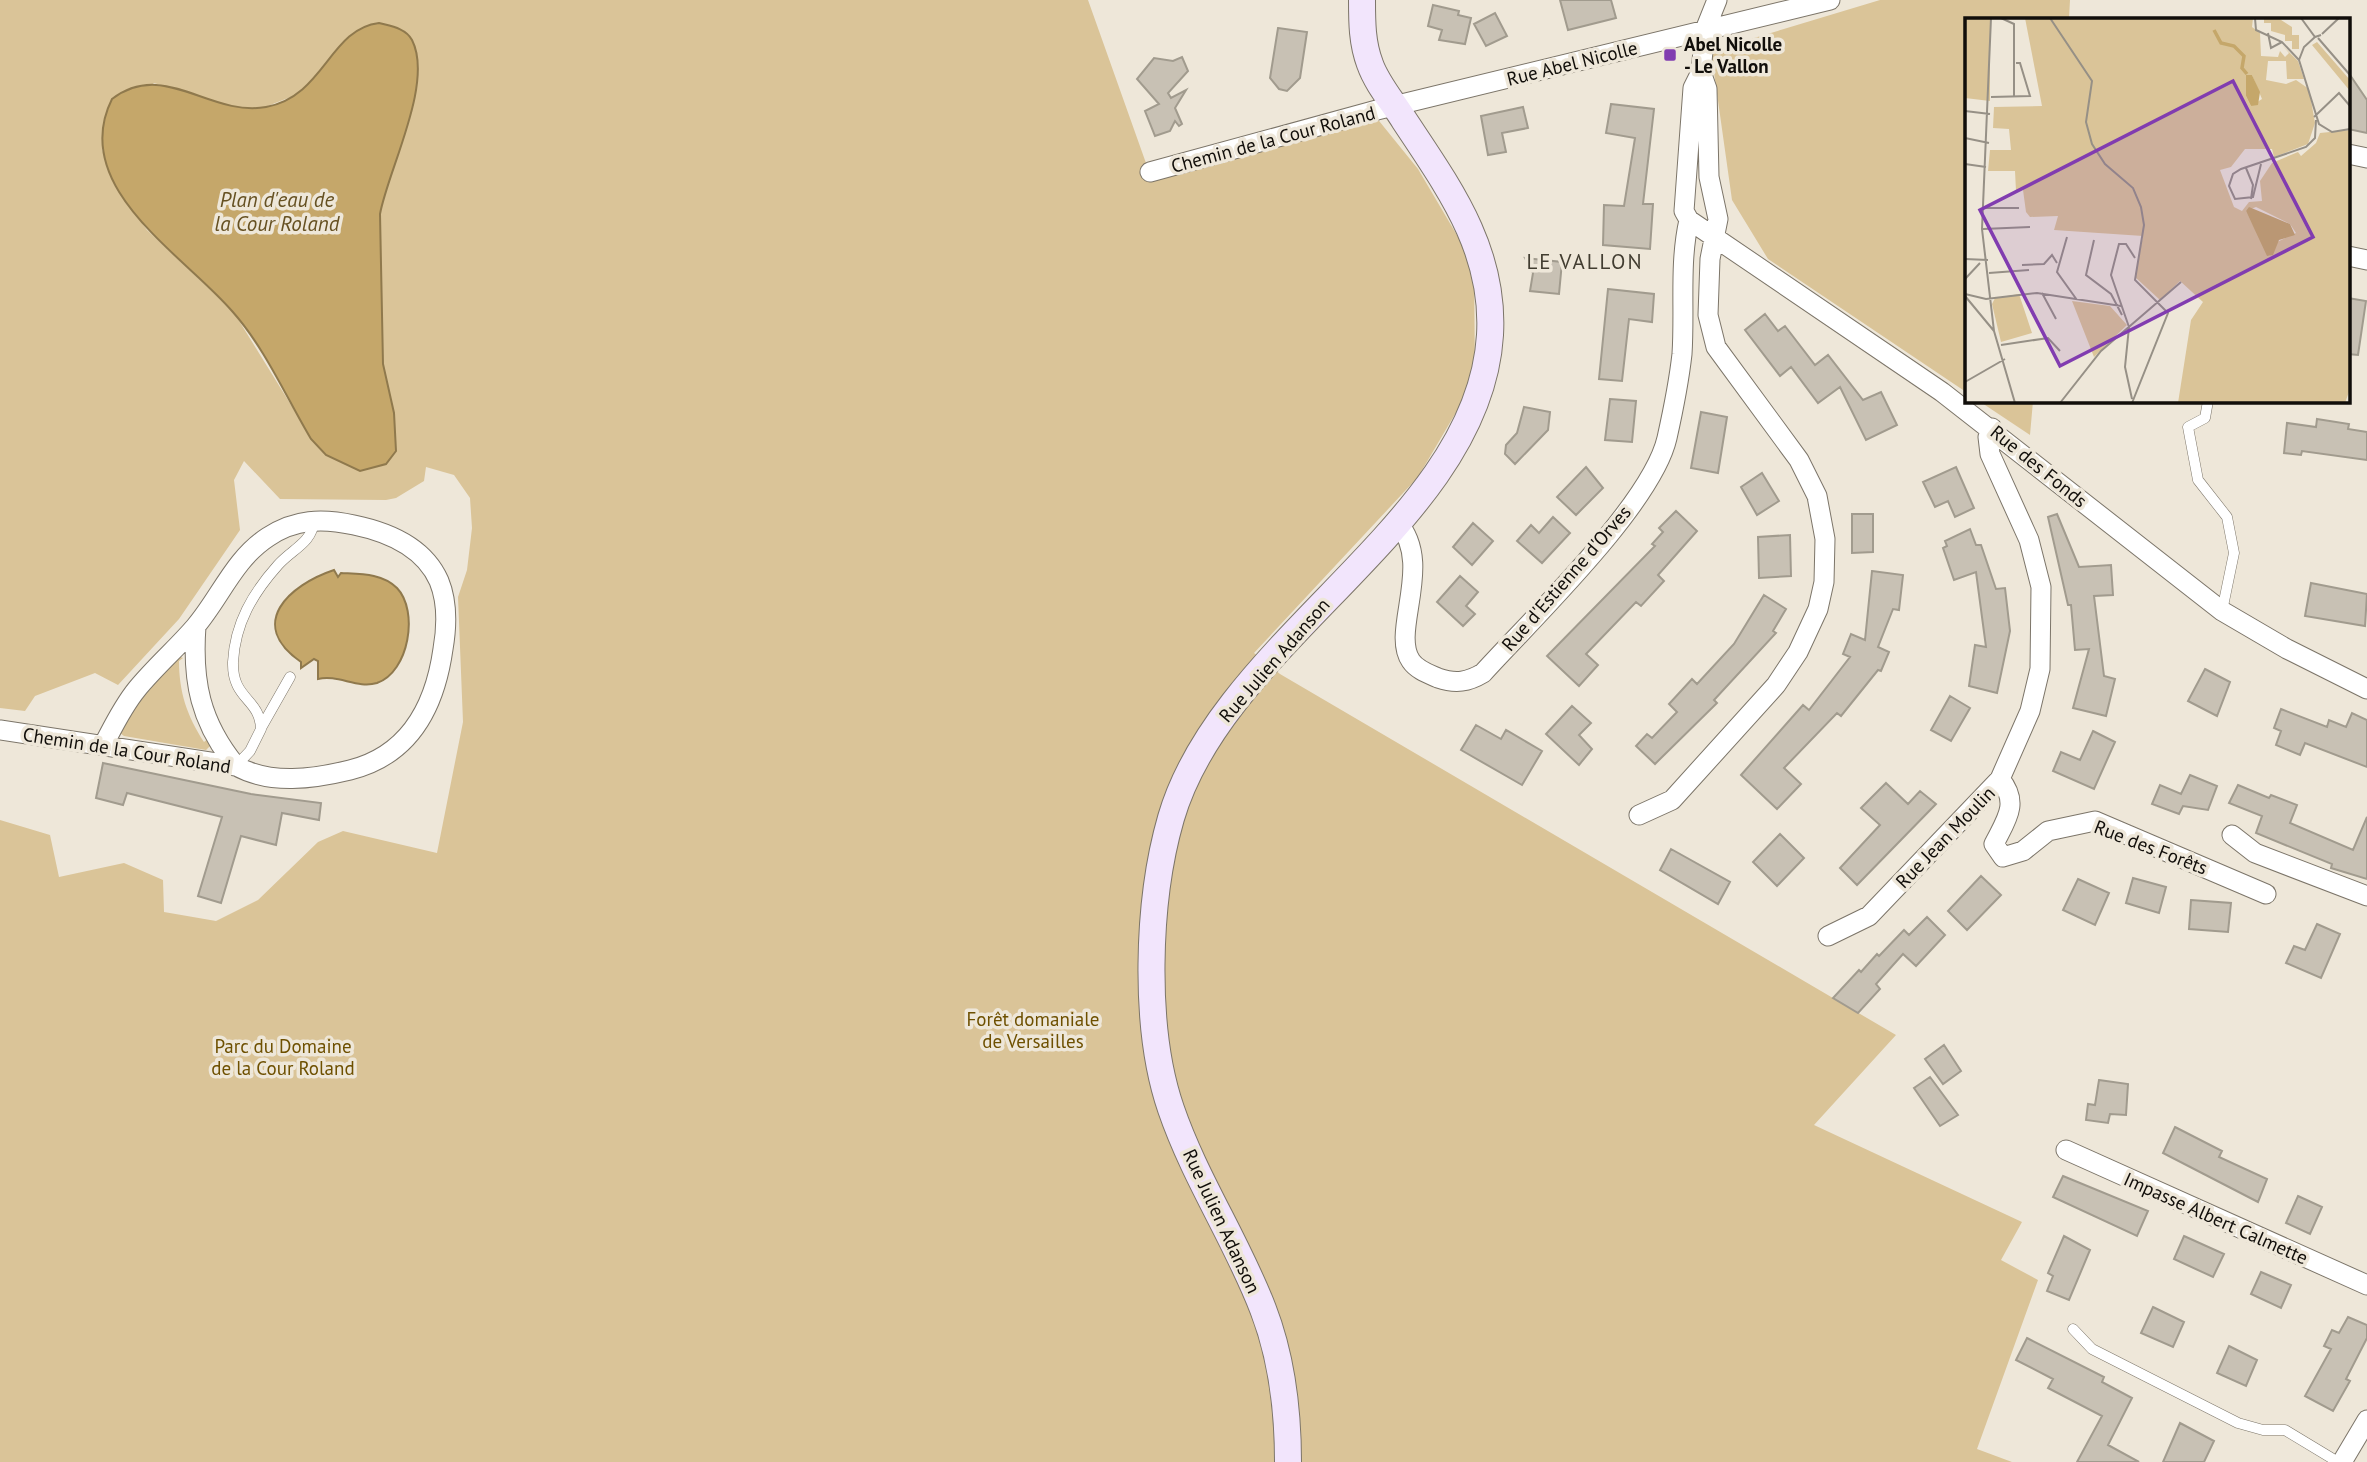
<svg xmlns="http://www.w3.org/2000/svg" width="2367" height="1462" viewBox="0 0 2367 1462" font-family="'PT Sans',sans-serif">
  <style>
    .green { fill: #dac498; fill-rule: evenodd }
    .water { fill: #c5a76a; stroke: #8f794d; stroke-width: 2 }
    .building { fill: #c8c1b4; stroke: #a19b8e; stroke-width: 2 }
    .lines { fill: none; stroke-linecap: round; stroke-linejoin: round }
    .lane-casing { stroke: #7c7569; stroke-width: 11 }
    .street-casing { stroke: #7c7569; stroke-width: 21 }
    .secondary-casing { stroke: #7c7569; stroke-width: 28 }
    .lane { stroke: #fff; stroke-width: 10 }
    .street { stroke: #fff; stroke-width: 19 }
    .secondary { stroke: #f2e5fc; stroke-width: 26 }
    .poi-dot { fill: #813cb0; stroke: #eee7d9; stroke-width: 2.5 }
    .labels { text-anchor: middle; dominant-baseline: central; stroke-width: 7; stroke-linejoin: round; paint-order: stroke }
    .poi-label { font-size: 19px; font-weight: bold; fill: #110e0a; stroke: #eee7d9; text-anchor: start }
    .street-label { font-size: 19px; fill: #110e0a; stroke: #eee7d9 }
    .park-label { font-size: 19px; fill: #6e5000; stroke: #eee7d9 }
    .water-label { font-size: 21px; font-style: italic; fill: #665122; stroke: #eee7d9 }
    .neighbourhood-label { font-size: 21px; letter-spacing: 2px; fill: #423d31; stroke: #eee7d9 }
    .inset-river { fill: none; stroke: #c5a76a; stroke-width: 3.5 }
    .inset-road { fill: none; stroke: #969086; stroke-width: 2 }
    .view { fill: #813cb0; fill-opacity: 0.15; stroke: #813cb0; stroke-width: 3.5 }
    .inset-edge { fill: none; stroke: #110e0a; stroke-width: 3.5 }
  </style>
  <rect width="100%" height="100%" fill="#eee7d9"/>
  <!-- green -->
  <path class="green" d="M 0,0 L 1088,0 L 1152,180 L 1371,111 L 1418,169 L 1474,264 L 1475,380 L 1418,477 L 1254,653 L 1280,674 L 1896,1035 L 1814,1125 L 2022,1222 L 2001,1260 L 2038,1280 L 1977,1449 L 2012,1462 L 0,1462 L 0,820 L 50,835 L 59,877 L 124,863 L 163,880 L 164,912 L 216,921 L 258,900 L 318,842 L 343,831 L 437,853 L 463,722 L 458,597 L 467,570 L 472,528 L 470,498 L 454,475 L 426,467 L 424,481 L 396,498 L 386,500 L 280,499 L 244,461 L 234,480 L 240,530 L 179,619 L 118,685 L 95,673 L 35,696 L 25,711 L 0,708 ZM 412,40 C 426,110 391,150 380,214 L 383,364 L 394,413 L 396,451 L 296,413 L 233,311 L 147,230 L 115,186 L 102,150 L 102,129 L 154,83 L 225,105 L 243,109 L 265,107 L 301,93 L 316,77 Z
    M 1880,0 L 2070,0 L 2069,19 L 1966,19 L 1966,392 L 1768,259 L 1732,200 L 1711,51 Z
    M 1979,401 L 2033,401 L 2030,435 Z
    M 178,656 L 183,658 L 179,661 C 179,692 187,716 204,742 L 209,738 L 211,745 L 206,750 L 124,736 L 120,733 L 135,702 Z"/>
  <!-- water -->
  <path class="water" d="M 379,23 C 390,26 406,28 412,40 C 434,83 388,170 380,214 L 383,364 L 394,413 L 396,451 L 386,464 L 360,471 L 326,455 L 311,439 C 286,397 265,348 232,311 C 184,255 68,187 112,99 C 164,59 209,117 266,107 C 325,96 329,29 379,23 Z
    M 334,570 L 338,577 L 341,573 C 360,574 382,573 397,588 C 419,611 409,672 377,683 C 357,689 338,674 318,679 L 318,661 L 314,659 L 301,668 L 301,662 C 246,624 289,585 334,570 Z"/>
  <!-- building -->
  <path class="building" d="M 1560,0 L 1611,0 L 1616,18 L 1568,30 Z
    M 1433,5 L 1459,11 L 1458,15 L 1471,18 L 1465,44 L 1439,40 L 1442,30 L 1428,26 Z
    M 1495,13 L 1507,36 L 1486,46 L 1474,24 Z
    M 1278,28 L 1307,32 L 1300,78 L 1287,91 L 1279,89 L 1270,78 Z
    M 1182,57 L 1188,71 L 1168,93 L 1171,98 L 1186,90 L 1175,108 L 1182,124 L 1179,126 L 1175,121 L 1170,131 L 1155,136 L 1145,111 L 1159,104 L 1137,79 L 1154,58 L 1173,61 Z
    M 2348,72 L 2367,100 L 2367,133 L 2348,129 Z
    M 1611,104 L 1654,109 L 1643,204 L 1653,204 L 1650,249 L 1603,245 L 1604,205 L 1624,206 L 1635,138 L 1606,133 Z
    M 1523,107 L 1528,128 L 1502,133 L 1506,152 L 1488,155 L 1481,116 Z
    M 1525,258 L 1562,262 L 1559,294 L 1530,291 L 1533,273 Z
    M 1608,289 L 1654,294 L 1652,322 L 1629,319 L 1622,381 L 1599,379 Z
    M 2348,298 L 2366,301 L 2358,355 L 2348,354 Z
    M 1765,314 L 1778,331 L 1785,326 L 1815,365 L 1828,355 L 1863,400 L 1881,392 L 1897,425 L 1866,440 L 1840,387 L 1818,403 L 1791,367 L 1780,376 L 1745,330 Z
    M 1610,399 L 1636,401 L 1632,442 L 1605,440 Z
    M 1524,407 L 1550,412 L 1548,430 L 1515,464 L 1505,454 L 1506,445 L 1517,433 Z
    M 1701,412 L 1727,417 L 1718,473 L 1691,468 Z
    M 2317,419 L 2349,424 L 2348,429 L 2367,432 L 2367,460 L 2302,451 L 2301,455 L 2284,453 L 2287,423 L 2316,427 Z
    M 1586,467 L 1603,488 L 1576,515 L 1557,497 Z
    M 1956,467 L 1974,508 L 1955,517 L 1948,501 L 1935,507 L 1923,482 Z
    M 1762,473 L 1779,501 L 1757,515 L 1741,487 Z
    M 1676,511 L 1697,531 L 1658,575 L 1664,581 L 1641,606 L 1636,602 L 1586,654 L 1598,665 L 1579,686 L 1547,656 L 1655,546 L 1652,544 L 1663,532 L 1659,528 Z
    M 1852,514 L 1873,514 L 1873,552 L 1852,553 Z
    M 2057,514 L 2079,567 L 2111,565 L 2113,595 L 2094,596 L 2104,676 L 2115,679 L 2106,716 L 2073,708 L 2089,649 L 2075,650 L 2071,605 L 2068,605 L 2048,517 Z
    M 1553,517 L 1570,533 L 1542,563 L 1517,541 L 1531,525 L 1539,533 Z
    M 1473,523 L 1493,541 L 1472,565 L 1453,547 Z
    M 1970,529 L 1976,545 L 1981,545 L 1996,589 L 2005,588 L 2010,631 L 1997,693 L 1969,686 L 1975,645 L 1986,647 L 1976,572 L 1954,580 L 1943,548 L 1947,546 L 1945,541 Z
    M 1790,535 L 1791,576 L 1759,578 L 1758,537 Z
    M 1872,571 L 1903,575 L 1899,610 L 1893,609 L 1878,647 L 1889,652 L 1881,671 L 1878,670 L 1841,716 L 1837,713 L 1784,768 L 1801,784 L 1777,809 L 1741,775 L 1803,705 L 1809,710 L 1850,657 L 1843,654 L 1851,634 L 1865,640 Z
    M 1460,576 L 1478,592 L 1466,606 L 1475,614 L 1463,626 L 1437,602 Z
    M 2311,583 L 2367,594 L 2365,626 L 2305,616 Z
    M 1764,595 L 1786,609 L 1773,631 L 1776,633 L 1714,700 L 1717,703 L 1655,764 L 1636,746 L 1647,734 L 1652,738 L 1677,712 L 1669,704 L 1692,679 L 1697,684 L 1734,644 Z
    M 2205,669 L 2230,682 L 2217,716 L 2188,701 Z
    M 1950,696 L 1970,708 L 1951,741 L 1931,730 Z
    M 1572,706 L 1591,723 L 1579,735 L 1592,749 L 1579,765 L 1546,734 Z
    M 2281,709 L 2327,727 L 2329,720 L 2346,727 L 2352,713 L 2367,720 L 2367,767 L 2305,743 L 2300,755 L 2276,745 L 2281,731 L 2274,728 Z
    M 1476,725 L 1501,739 L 1506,730 L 1542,751 L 1522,785 L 1461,750 Z
    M 2093,731 L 2115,742 L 2094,789 L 2053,771 L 2061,752 L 2080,760 Z
    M 103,763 L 251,794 L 321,803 L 319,820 L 282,813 L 276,845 L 241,836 L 221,903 L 198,896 L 222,817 L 127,793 L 123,805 L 96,798 Z
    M 2190,775 L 2217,786 L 2208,810 L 2183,806 L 2179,814 L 2152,804 L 2160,785 L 2181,794 Z
    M 1886,783 L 1908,804 L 1920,791 L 1936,804 L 1857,885 L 1840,868 L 1880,825 L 1861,808 Z
    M 2238,785 L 2269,798 L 2271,795 L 2297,805 L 2290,823 L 2353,850 L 2367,817 L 2367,879 L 2331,868 L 2332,864 L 2256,833 L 2262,816 L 2229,803 Z
    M 1780,834 L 1804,858 L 1777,886 L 1753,862 Z
    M 1671,849 L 1730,882 L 1718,904 L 1660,870 Z
    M 1981,876 L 2001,895 L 1967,930 L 1948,911 Z
    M 2133,878 L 2166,887 L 2159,913 L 2126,903 Z
    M 2078,879 L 2109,893 L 2095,925 L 2063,910 Z
    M 2191,900 L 2231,903 L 2228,932 L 2189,929 Z
    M 1927,917 L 1945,935 L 1916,966 L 1903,954 L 1876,984 L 1880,989 L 1858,1013 L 1833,998 L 1859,970 L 1861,972 L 1877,954 L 1879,956 L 1904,930 L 1909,935 Z
    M 2317,924 L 2340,934 L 2321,978 L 2286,963 L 2294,946 L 2305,950 Z
    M 1944,1045 L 1961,1071 L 1943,1084 L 1925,1059 Z
    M 1930,1077 L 1958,1115 L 1940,1126 L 1914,1088 Z
    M 2099,1080 L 2128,1084 L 2126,1115 L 2110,1114 L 2108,1123 L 2086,1120 L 2088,1104 L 2095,1105 Z
    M 2175,1127 L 2222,1151 L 2219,1157 L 2267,1179 L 2258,1202 L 2163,1153 Z
    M 2063,1176 L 2148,1211 L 2137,1236 L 2053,1197 Z
    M 2298,1196 L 2322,1207 L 2310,1234 L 2286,1223 Z
    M 2064,1236 L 2090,1250 L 2069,1300 L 2047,1291 L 2053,1276 L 2048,1273 Z
    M 2184,1236 L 2224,1254 L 2213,1277 L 2174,1259 Z
    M 2261,1272 L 2291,1285 L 2281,1308 L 2251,1294 Z
    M 2153,1307 L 2184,1322 L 2173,1347 L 2141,1333 Z
    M 2348,1317 L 2367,1325 L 2367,1338 L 2346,1379 L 2350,1381 L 2333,1411 L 2305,1396 L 2331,1349 L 2324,1346 L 2332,1330 L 2339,1333 Z
    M 2027,1338 L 2104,1377 L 2102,1382 L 2132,1398 L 2108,1445 L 2139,1462 L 2077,1462 L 2102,1416 L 2048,1388 L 2053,1379 L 2016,1360 Z
    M 2229,1346 L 2257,1360 L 2246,1386 L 2217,1373 Z
    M 2180,1423 L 2214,1441 L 2204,1462 L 2163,1462 Z"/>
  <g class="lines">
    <!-- lane casing -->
    <g class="lane-casing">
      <path id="lane" d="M 2208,401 L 2205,418 L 2188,427 L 2198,480 L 2227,517 L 2234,553 L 2222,611
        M 261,728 L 290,677
        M 236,766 L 250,751 L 261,729 C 260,698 232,700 233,662 C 235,623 253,593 278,565 C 292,549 312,543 314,521
        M 2073,1329 L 2092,1349 L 2238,1423 L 2263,1430 L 2285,1430 L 2338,1462"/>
    </g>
    <!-- street casing -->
    <g class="street-casing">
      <path id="street" d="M 1717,0 L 1705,30 L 1701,72 L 1693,88 L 1684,211 L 1689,220 L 1942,392 L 2222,611 L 2287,649 L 2367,689
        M 2348,154 L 2367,158
        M 1150,172 L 1377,110 L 1830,0
        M 2348,256 L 2367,260
        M 1397,522 C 1435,564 1390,631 1411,661 C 1417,670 1429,674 1438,678 C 1456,684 1468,682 1483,673 C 1531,620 1652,504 1667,438 C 1673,411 1679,381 1682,354 C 1685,309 1679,264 1689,220
        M 196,626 C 192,681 200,722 236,766
        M 0,730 L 236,766 C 271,785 313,779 350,770 C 410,755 435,706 443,649 C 447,626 448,603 439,581 C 424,547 388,532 354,525 C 322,518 295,519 268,537 C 234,559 220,598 195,627 C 176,649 155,667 137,689 C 123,706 114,725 104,744
        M 2000,779 C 2020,803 2006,820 1994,844 L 2003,857 L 2023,851 L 2048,831 L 2095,821 L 2266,894
        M 1639,815 L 1672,800 L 1776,685 L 1798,652 L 1818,609 L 1824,582 L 1825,539 L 1817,496 L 1799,460 L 1716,347 L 1708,315 L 1710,259 L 1718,219 L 1709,177 L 1707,89 L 1701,72
        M 2232,835 L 2255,853 L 2367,896
        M 1828,936 L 1869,916 L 2000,779 L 2030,711 L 2040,669 L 2041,587 L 2029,540 L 1990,454 L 1988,437 L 1992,428
        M 2066,1150 L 2367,1285
        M 2342,1462 L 2367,1420"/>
    </g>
    <!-- secondary casing -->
    <g class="secondary-casing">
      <path id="secondary" d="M 1288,1462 C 1288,1411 1282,1358 1263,1309 C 1237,1241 1195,1179 1171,1109 C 1143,1028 1147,901 1171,818 C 1223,638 1479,523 1490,335 C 1495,250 1449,188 1404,120 C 1393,102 1377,84 1370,64 C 1362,43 1362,22 1362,0"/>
    </g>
    <!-- lane -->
    <use href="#lane" class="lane"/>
    <!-- street -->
    <use href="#street" class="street"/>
    <!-- secondary -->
    <use href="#secondary" class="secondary"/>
  </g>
  <!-- markers -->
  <rect class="poi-dot" x="1663" y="48" width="14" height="14" rx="3.5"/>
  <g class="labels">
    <!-- poi labels -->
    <g class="poi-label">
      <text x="1684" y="44">Abel Nicolle<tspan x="1684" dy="22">- Le Vallon</tspan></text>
    </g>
    <!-- street labels -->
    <g class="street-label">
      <text transform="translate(1572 63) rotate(-14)">Rue Abel Nicolle</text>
      <text transform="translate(1273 139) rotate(-15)">Chemin de la Cour Roland</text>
      <text transform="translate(2039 466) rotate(39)">Rue des Fonds</text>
      <text transform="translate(1566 578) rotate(-49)">Rue d'Estienne d'Orves</text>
      <text transform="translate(1274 660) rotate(-49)">Rue Julien Adanson</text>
      <text transform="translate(127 750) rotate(9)">Chemin de la Cour Roland</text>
      <text transform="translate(1945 837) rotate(-46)">Rue Jean Moulin</text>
      <text transform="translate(2151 847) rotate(21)">Rue des Forêts</text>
      <text transform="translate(2216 1218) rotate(24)">Impasse Albert Calmette</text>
      <text transform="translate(1222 1221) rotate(65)">Rue Julien Adanson</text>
    </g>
    <!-- park labels -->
    <g class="park-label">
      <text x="1033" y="1019">Forêt domaniale<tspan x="1033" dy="22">de Versailles</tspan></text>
      <text x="283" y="1046">Parc du Domaine<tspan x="283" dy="22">de la Cour Roland</tspan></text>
    </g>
    <!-- water labels -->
    <g class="water-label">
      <text x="277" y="199">Plan d'eau de<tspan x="277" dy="24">la Cour Roland</tspan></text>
    </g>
    <!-- neighbourhood labels -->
    <g class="neighbourhood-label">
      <text x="1585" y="261">LE VALLON</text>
    </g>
  </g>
  <!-- overview -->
  <g transform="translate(1965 18)">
    <rect width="385" height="385" fill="#eee7d9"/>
    <path d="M 0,0 L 25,0 L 25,83 L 0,80 ZM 60,0 L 288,0 L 287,9 L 295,15 L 296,38 L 313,39 L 315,33 L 320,39 L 324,35 L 317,27 L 333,43 L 339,61 L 322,61 L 321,43 L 303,43 L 301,62 L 321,66 L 331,62 L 344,71 L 350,105 L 343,126 L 309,139 L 307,131 L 280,131 L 266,149 L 255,152 L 269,189 L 277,193 L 284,184 L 297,183 L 295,163 L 307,145 L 333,134 L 336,138 L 351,125 L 355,115 L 385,112 L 385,371 L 380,385 L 213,385 L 226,302 L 238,284 L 215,263 L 195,282 L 170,259 L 178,218 L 89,212 L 93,198 L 65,199 L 61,194 L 58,172 L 51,173 L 50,153 L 23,153 L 25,132 L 46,132 L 44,111 L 28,110 L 29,89 L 77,88 ZM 287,57 L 297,81 L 286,88 L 281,78 ZM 291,189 L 325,206 L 331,215 L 312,224 L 304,238 L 281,193 ZM 299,0 L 313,0 L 327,9 L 327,17 L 334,17 L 334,31 L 327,31 L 327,23 L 320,23 L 320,17 L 306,13 L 306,5 L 299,5 ZM 352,24 L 385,62 L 385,73 L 347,27 ZM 54,276 L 67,315 L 36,324 L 27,286 L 30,280 ZM 107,283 L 145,288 L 162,307 L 129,339 Z" fill="#dac498" fill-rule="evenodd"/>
    <path d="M 281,57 L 287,57 L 295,74 L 293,87 L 286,88 L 281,78 ZM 284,189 L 325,206 L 330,217 L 314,222 L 308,237 L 302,238 L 281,193 Z" fill="#c5a76a"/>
    <path class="inset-river" d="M 249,12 L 256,25 L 269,28 L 279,38 L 277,50 L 282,56"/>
    <path class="inset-road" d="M 26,0 L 17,211 L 29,313 L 50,385M 36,0 L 49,6 L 49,78M 85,0 L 127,63 L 121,104 L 127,126 L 140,146 L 168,170 L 176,189 L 179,207 L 170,262 L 203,295 L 167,385M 290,0 L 291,12 L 317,24 L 334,42 L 354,106 L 367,114 L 385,111M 336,0 L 350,19 L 356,17M 303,15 L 306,30 L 317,24M 357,16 L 374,0M 353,20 L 385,57M 334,42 L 339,29 L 350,19M 26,79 L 65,78 L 55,45 L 51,45M 0,93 L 25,96M 349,99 L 374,75 L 385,88M 0,120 L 24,125M 0,146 L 21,149M 296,146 L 288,179 L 270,181 L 264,168 L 268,156 L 276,151 L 341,129 L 350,120 L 351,102M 281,150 L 288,167 L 286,181M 18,190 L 54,190M 18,211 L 65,209M 102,219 L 92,254 L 112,282M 129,222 L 121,257 L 146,276 L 157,297M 0,241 L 23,242M 57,247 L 79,246 L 87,237 L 92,245M 24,255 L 64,252M 0,261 L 15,245M 77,275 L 91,301M 0,276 L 21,281 L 72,275 L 156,288M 0,278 L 29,313M 36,327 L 83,320 L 95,333M 0,364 L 40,341M 167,381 L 160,349 L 164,309 L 146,257 L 154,226 L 161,226 L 170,240M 95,385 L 136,333 L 216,264"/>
    <path class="view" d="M 268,63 L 348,219 L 95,348 L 15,192 Z"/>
    <rect width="385" height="385" class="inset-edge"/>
  </g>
</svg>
